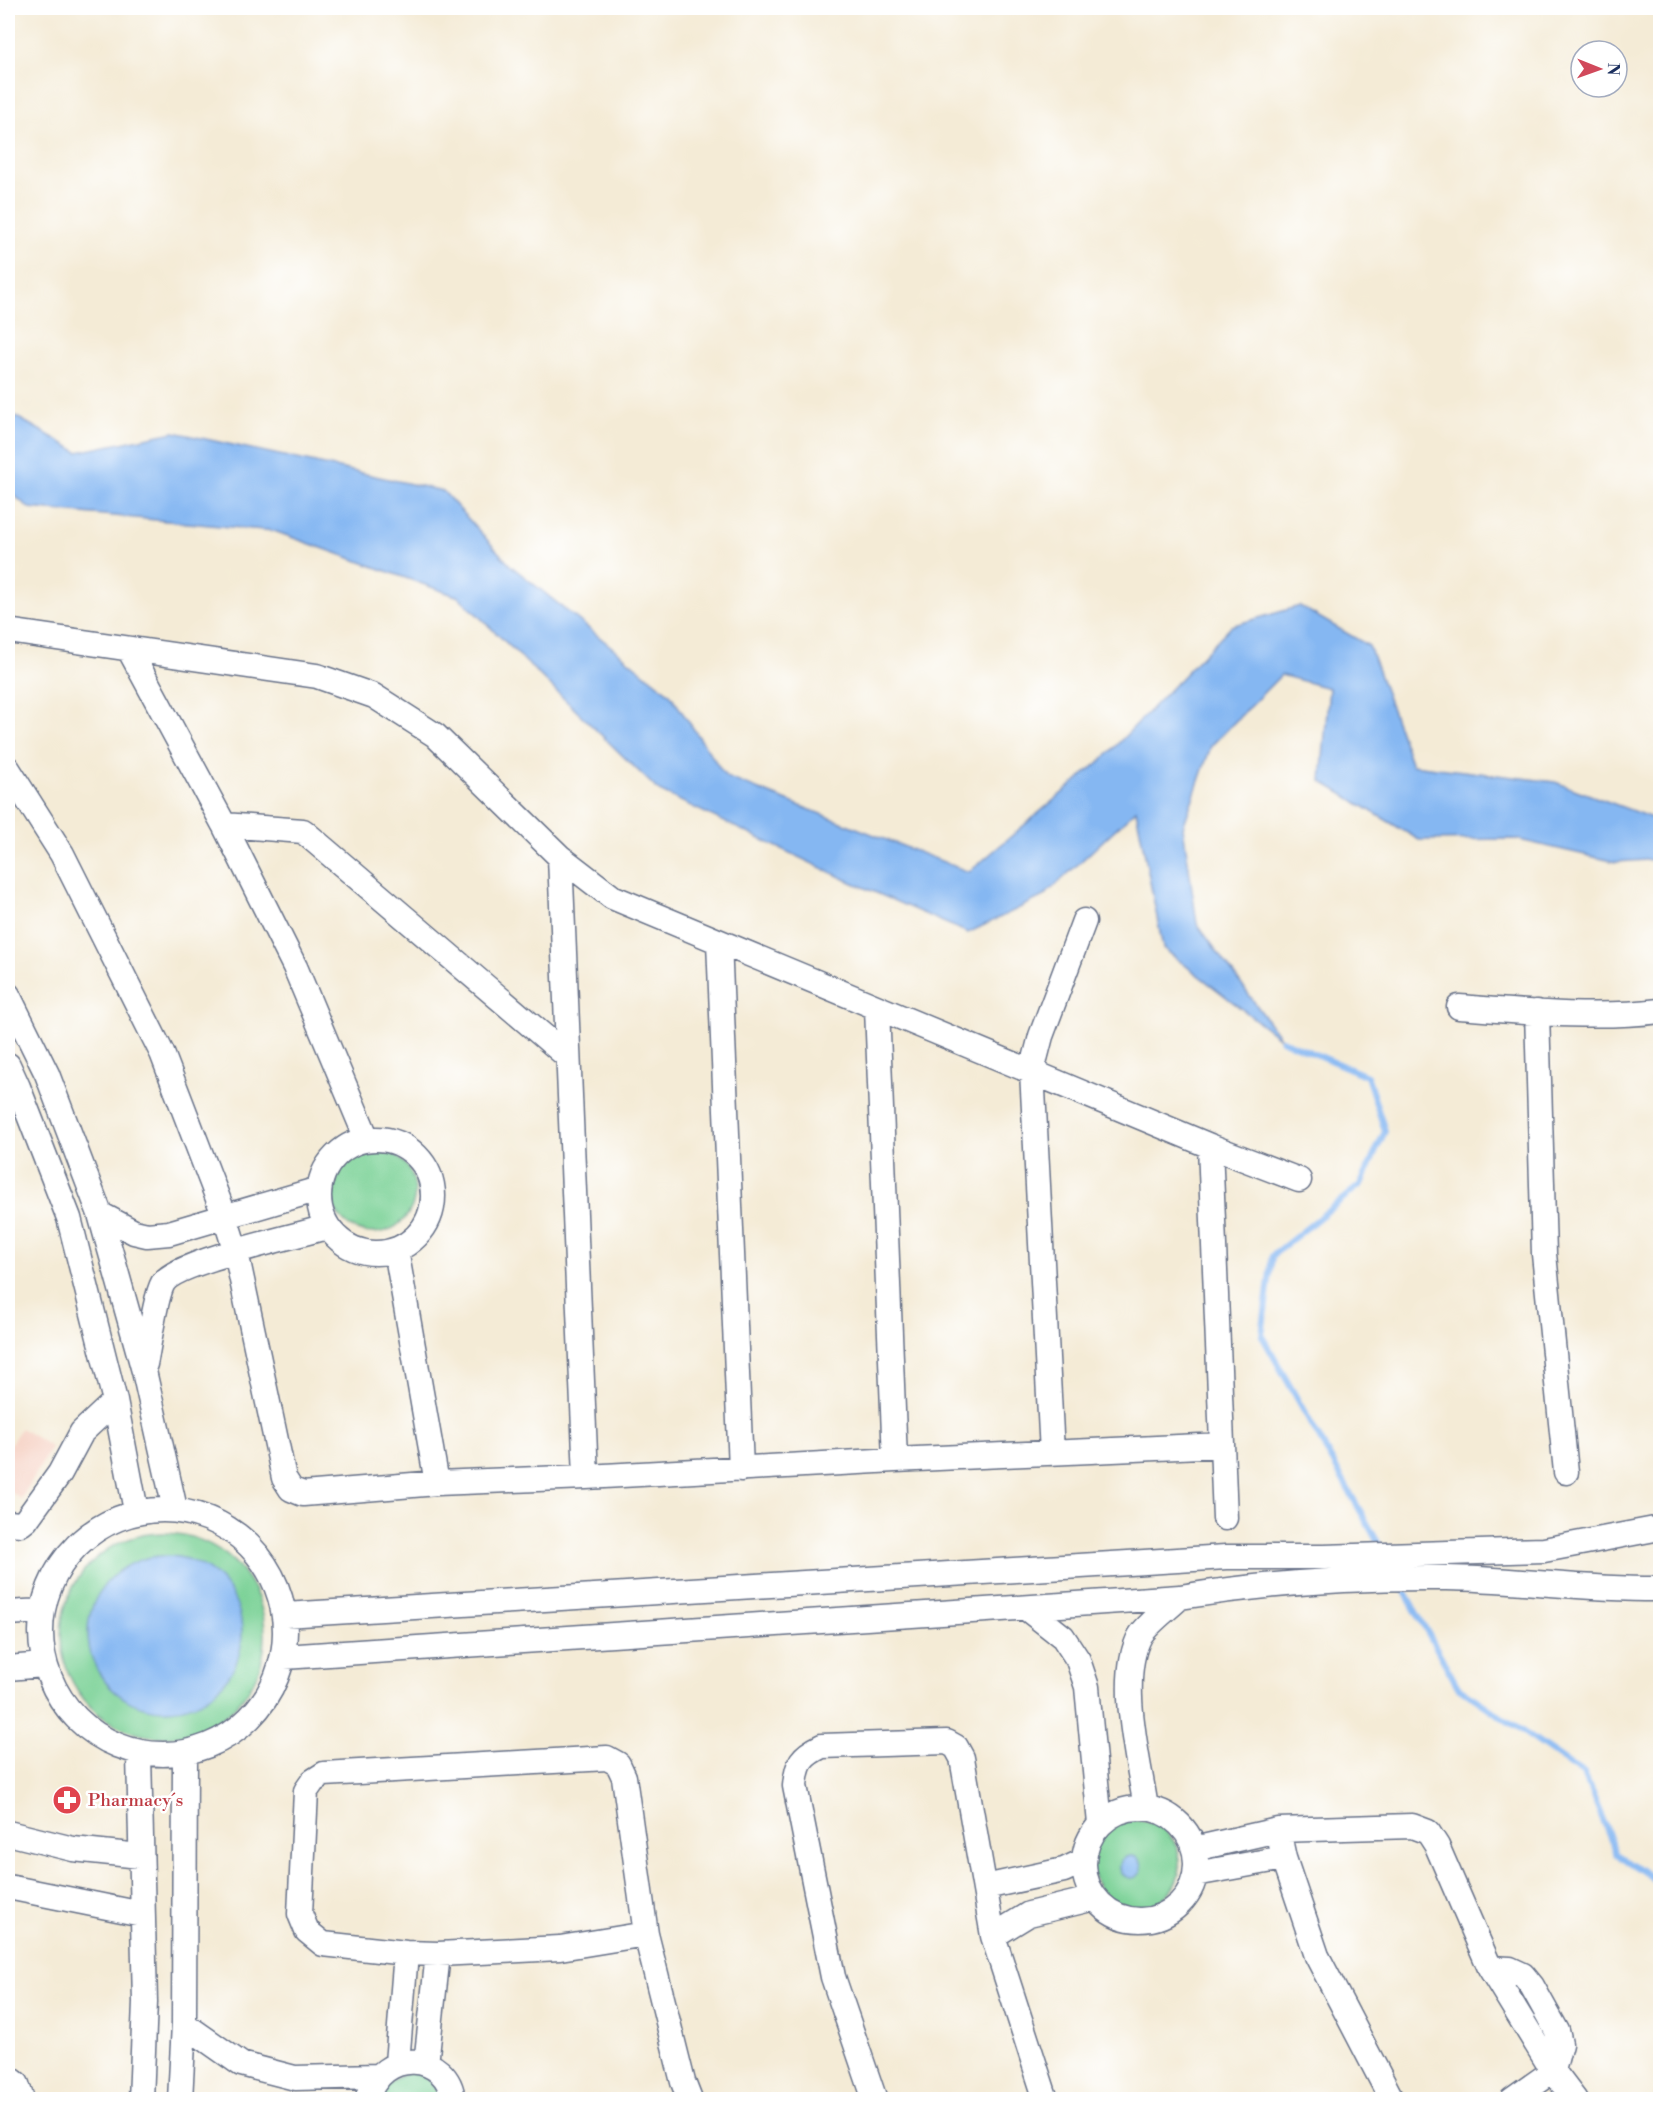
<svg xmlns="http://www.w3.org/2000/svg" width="1668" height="2107" viewBox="0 0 1668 2107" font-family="'Libre Bodoni',serif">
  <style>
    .built { fill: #f6d2c4 }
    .green { fill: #7bd297; stroke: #4b807a; stroke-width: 1.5 }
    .water { fill: #85b7f2; stroke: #5073a8; stroke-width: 1.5 }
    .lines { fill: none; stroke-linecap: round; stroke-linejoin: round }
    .stream { stroke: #85b7f2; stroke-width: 6 }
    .minor-casing { stroke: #677188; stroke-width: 27 }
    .minor { stroke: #fff; stroke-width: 24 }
    .labels { text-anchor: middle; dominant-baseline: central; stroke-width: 5; stroke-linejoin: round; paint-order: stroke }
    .health-label { font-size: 18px; fill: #be3a42; stroke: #fff; text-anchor: start }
  </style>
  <rect width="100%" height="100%" fill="#fff"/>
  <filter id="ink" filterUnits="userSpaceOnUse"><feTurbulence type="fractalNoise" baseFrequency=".0167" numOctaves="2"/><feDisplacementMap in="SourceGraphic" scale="12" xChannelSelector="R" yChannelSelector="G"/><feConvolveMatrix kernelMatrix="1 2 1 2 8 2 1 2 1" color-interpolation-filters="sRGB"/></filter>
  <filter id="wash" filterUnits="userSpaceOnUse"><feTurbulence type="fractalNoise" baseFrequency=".008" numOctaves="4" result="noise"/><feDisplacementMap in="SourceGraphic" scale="24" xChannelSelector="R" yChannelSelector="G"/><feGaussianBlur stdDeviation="1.35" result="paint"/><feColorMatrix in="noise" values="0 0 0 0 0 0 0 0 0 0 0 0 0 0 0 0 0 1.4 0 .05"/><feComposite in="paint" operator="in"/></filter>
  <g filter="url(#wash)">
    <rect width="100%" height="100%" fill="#f4ebd6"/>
    <!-- built -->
    <path class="built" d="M 21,1428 L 51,1447 L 21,1499 L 8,1490 L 8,1448 Z"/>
    <!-- green -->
    <path class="green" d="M331 1191a42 42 0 1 1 84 0a42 42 0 1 1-84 0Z
      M61 1635a102 102 0 1 1 204 0a102 102 0 1 1-204 0Z
      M1092 1864a44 44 0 1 1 88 0a44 44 0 1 1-88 0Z
      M 411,2072 C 428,2076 435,2083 442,2100 L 380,2100 C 383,2083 396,2077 411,2072 Z"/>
    <!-- water -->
    <path class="water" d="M 8,412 L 78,452 L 174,432 L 443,491 L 510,565 L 670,694 L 726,777 L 969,872 L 1106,756 L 1231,626 L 1300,606 L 1369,646 L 1412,765 L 1555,782 L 1660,821 L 1660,859 L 1616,862 L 1515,839 L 1419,840 L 1321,781 L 1329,688 L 1281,675 L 1211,746 L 1183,827 L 1197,924 L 1282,1040 L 1163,948 L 1136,810 L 1044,896 L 968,933 L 849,881 L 659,791 L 459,597 L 274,531 L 29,508 L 8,490 Z
      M88 1633a77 77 0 1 1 154 0a77 77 0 1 1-154 0Z
      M1120 1867a11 11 0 1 1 22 0a11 11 0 1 1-22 0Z"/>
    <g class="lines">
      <!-- stream -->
      <path class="stream" d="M 1282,1040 L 1367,1076 L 1385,1131 L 1361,1184 L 1272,1256 L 1262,1336 L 1381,1548
        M 1400,1583 L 1458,1687 L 1584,1774 L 1617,1854 L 1660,1883"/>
    </g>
  </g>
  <g filter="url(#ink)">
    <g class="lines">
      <!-- minor casing -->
      <g class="minor-casing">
        <path id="minor" d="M 8,631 L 317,676 L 374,696 L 435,735 L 560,857 L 612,897 L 1210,1146 L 1299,1180
          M 129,649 L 224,825 L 295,967 L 367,1139
          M 8,769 L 62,854 L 162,1053 L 225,1217 L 236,1252 L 284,1478 L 291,1489 L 303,1494 L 437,1483 L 586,1477 L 895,1460 L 1222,1445
          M 224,825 L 303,831 L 567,1056
          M 560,857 L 586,1477
          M 719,942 L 741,1469
          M 8,995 L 47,1074 L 100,1214 L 144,1371 L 175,1509
          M 1459,1007 C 1524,1012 1595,1019 1660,1011
          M 877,1008 L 895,1460
          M 1537,1012 L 1544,1254 L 1566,1472
          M 8,1065 L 18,1087 L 69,1218 L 115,1401 L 136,1511
          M319 1196a57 57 0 1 1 114 0a57 57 0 1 1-114 0Z
          M 1210,1146 L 1225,1518
          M 100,1214 L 134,1232 L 147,1235 L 169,1233 L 319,1189
          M 396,1250 L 437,1483
          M 145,1364 C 149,1346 155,1297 163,1283 C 176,1262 299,1235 327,1227
          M 1052,1453 L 1032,1071 L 1041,1036 L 1084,921
          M41 1632a122 122 0 1 1 244 0a122 122 0 1 1-244 0Z
          M 8,1523 L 21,1524 L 26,1520 L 60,1473 L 82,1432 L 115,1401
          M 1026,1608 L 1063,1637 L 1078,1660 L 1087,1687 L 1100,1824
          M 8,1613 L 41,1611
          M 285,1615 L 1226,1557 L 1324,1557 L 1544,1550 L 1660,1528
          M 284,1657 L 1180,1597 C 1268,1583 1357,1577 1447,1578 C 1518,1579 1589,1590 1660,1589
          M 8,1668 L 43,1665
          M 139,1755 L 145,2002 L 141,2100
          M 1146,1808 C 1139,1761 1117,1679 1140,1636 C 1147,1624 1169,1608 1180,1597
          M1084 1864a56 56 0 1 1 112 0a56 56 0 1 1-112 0Z
          M 1278,1830 L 1284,1858 L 1317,1956 L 1392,2100
          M 8,1833 L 73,1849 L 140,1856
          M 1194,1849 L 1278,1830 L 1412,1826 L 1428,1832 L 1437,1846 L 1490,1968 L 1553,2071 L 1575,2100
          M 1195,1874 L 1284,1858
          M 8,1887 L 142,1914
          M 985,1887 L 1064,1870 L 1083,1861
          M 646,1934 L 560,1948 L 438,1954 L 406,1953 L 323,1944 L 307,1931 L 300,1914 L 306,1791 L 313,1781 L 324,1774 L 607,1758 L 618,1764 L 624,1777 L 646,1934 L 683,2082 L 690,2100
          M 993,1936 L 1029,1914 L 1095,1898
          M 1490,1968 L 1510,1969 L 1523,1975 L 1532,1986 L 1557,2031 L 1560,2044 L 1553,2071 L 1512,2100
          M 184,2024 L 241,2064 L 295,2078 L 378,2076
          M 397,2063 L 406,1953
          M 426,2064 L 438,1954
          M 8,2077 L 17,2084 L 22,2100
          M 180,2100 L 184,2024 L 185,1755
          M 367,2100 C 381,2046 449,2052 453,2100
          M 875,2100 L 833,1977 L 795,1786 C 797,1763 801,1756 822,1746 L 947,1742 L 956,1747 L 962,1758 L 993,1936 L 1046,2100"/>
      </g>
      <!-- minor -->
      <use href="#minor" class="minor"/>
    </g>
  </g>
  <!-- icons -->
  <defs>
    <g id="pharmacy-disc" transform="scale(1.5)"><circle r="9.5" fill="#e0444e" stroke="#fff"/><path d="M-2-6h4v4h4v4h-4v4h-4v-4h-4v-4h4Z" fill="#fff"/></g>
  </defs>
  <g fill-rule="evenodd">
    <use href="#pharmacy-disc" x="67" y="1800"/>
  </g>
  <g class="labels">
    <!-- health labels -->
    <g class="health-label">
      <text x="88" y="1800">Pharmacy´s</text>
    </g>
  </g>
  <!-- margin -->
  <rect width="1668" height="2107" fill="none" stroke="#fff" stroke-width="30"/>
  <!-- north arrow -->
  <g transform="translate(1599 69) rotate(91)"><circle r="28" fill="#ffffff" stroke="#a4acbf" stroke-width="1.5"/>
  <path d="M0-4.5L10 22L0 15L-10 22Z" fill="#d1495b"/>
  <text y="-9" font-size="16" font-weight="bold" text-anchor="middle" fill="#1b2f5e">N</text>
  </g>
</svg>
